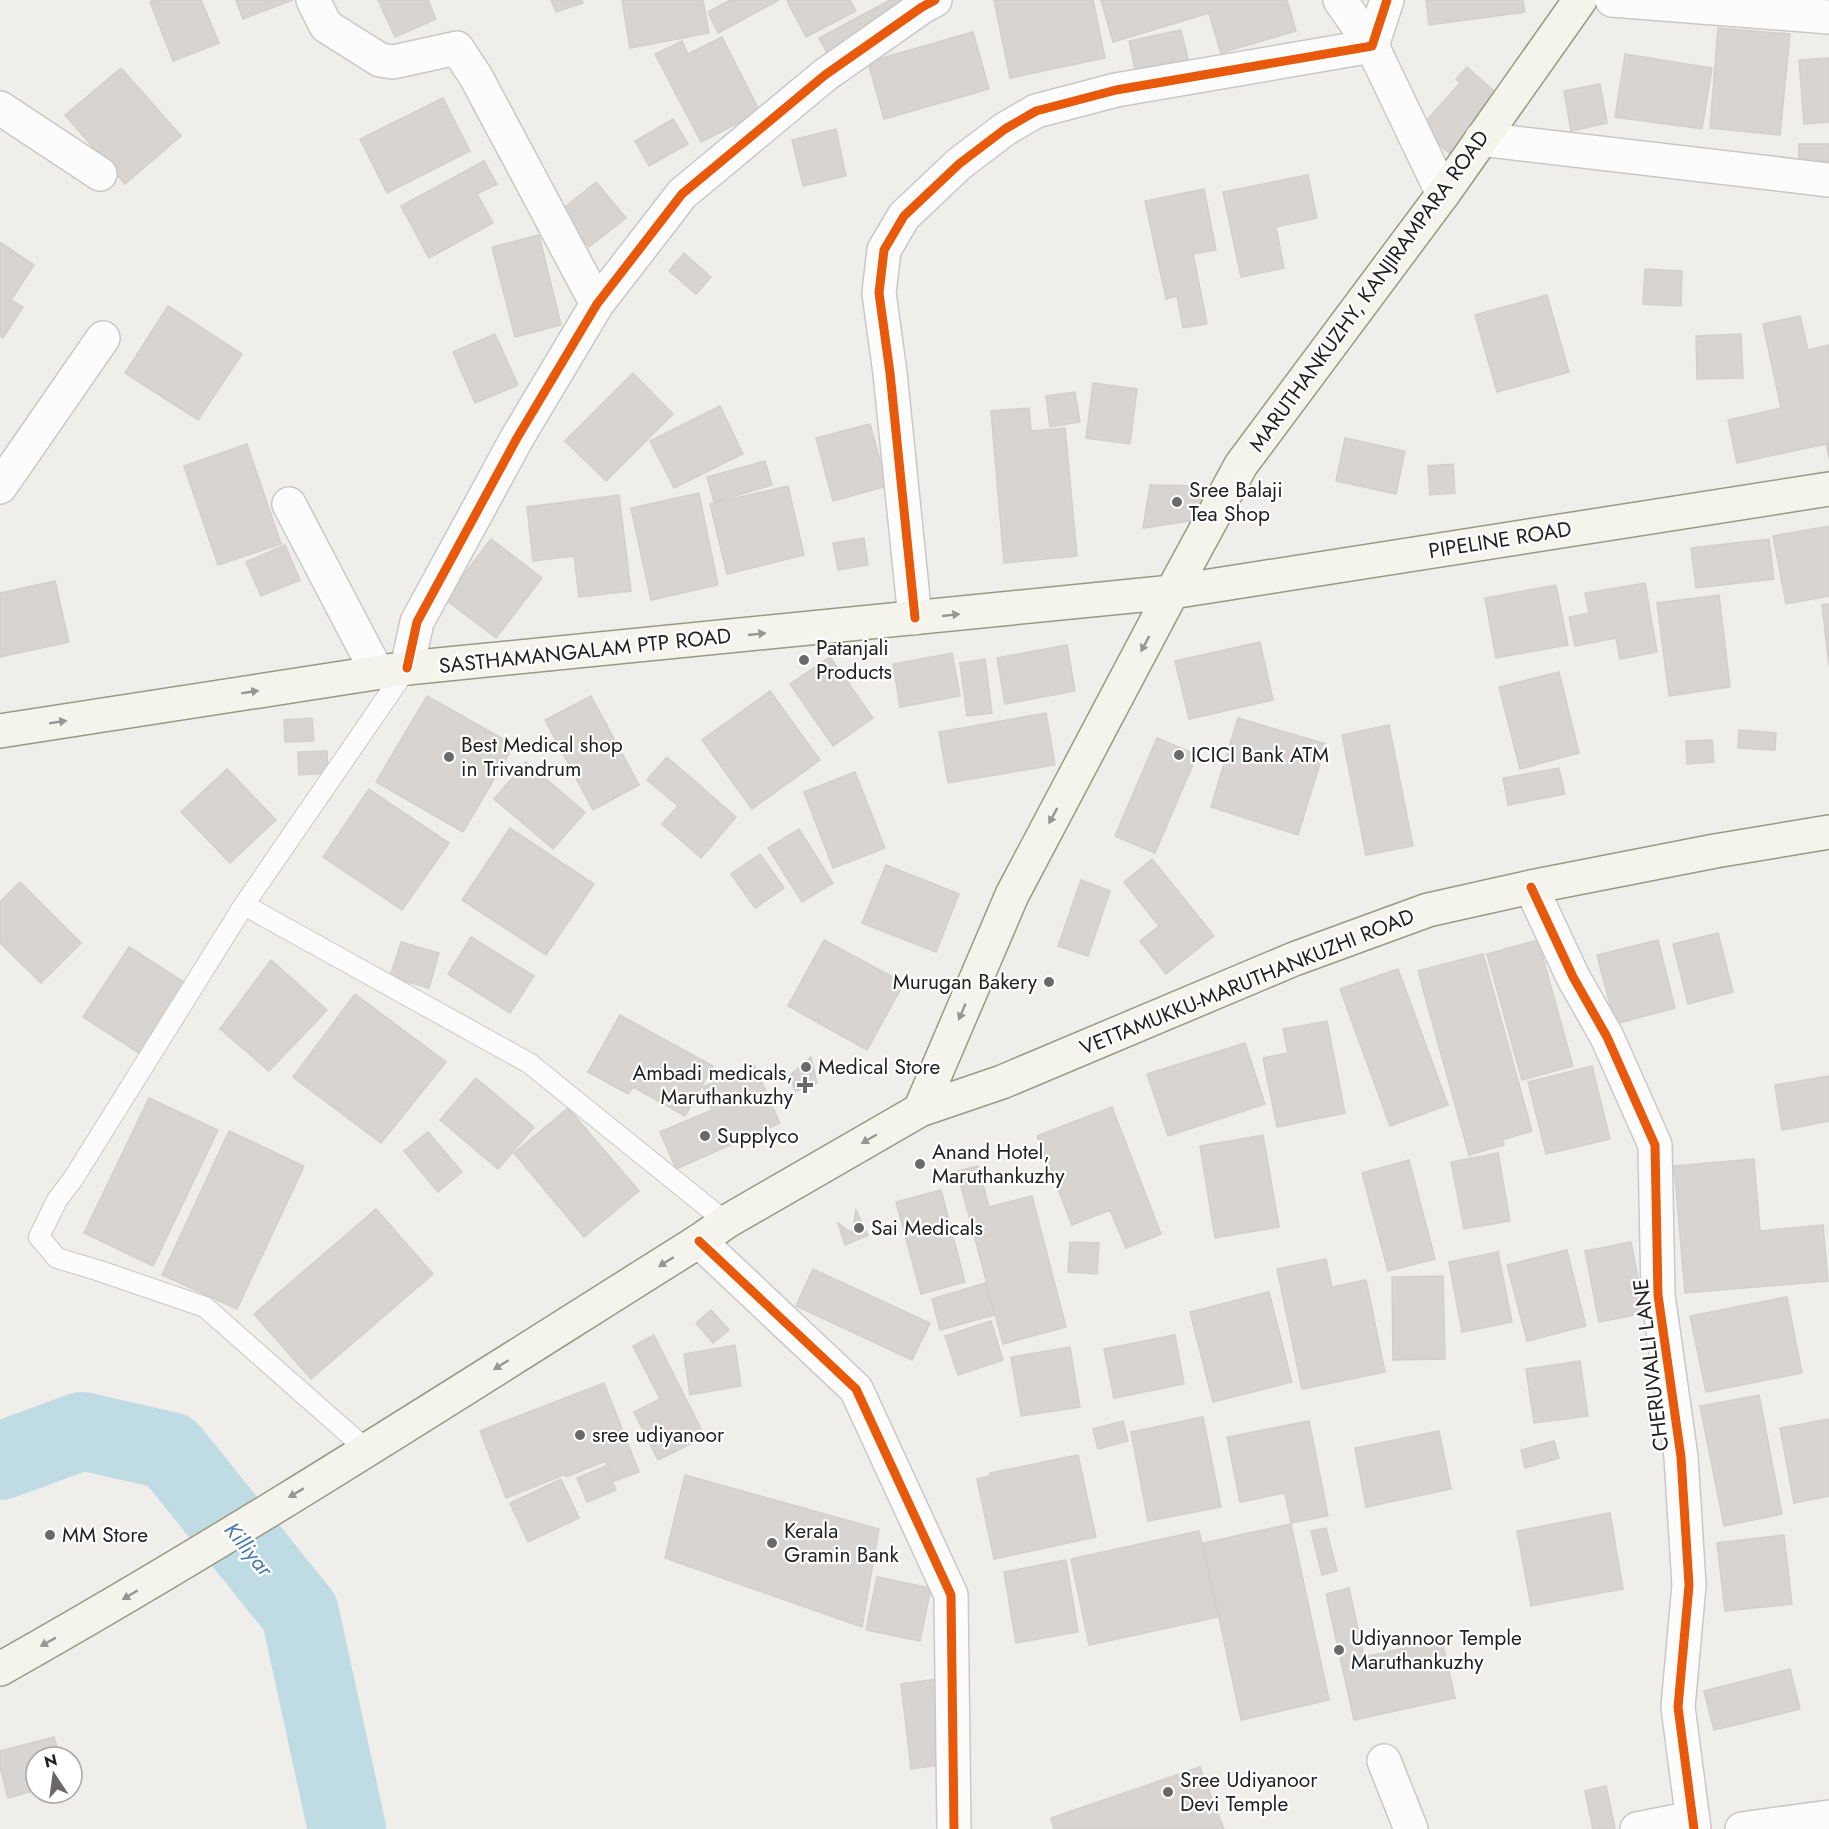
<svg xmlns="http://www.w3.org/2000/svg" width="1829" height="1829" viewBox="0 0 1829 1829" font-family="Jost,sans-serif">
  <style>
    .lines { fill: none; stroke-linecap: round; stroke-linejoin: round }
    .river { stroke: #bfdbe3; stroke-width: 78 }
    .building { fill: #d7d4d2; stroke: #d3d0cc; stroke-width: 1.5 }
    .lane-casing { stroke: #c9c8c7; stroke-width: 22 }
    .street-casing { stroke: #c9c8c7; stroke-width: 36 }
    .secondary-casing { stroke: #999a82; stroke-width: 36 }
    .lane { stroke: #fdfcfc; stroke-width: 20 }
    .street { stroke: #fdfcfc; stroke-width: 33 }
    .secondary { stroke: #f4f4ed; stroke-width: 33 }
    .cycleway-casing { stroke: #fff; stroke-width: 13 }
    .cycleway { stroke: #e8590c; stroke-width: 9 }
    .oneway { fill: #969692 }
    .poi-dot { fill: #6a6968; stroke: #fff; stroke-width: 2 }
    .labels { text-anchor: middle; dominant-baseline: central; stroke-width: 4.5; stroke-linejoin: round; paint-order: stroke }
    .street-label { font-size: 21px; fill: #222; stroke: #fff }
    .poi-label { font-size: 21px; fill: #222; stroke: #fff; text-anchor: start }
    .water-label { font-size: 22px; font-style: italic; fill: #4a7aab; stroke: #fff }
  </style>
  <rect width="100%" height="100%" fill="#f0eeeb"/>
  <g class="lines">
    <!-- river -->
    <path class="river" d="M 0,1461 L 82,1431 L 170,1451 L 300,1613 L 347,1829"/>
  </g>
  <!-- building -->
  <path class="building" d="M 153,0 L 201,0 L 219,43 L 173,61 L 150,2 Z
    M 236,0 L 293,0 L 243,19 Z
    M 378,0 L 428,0 L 436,19 L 395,37 Z
    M 551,0 L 582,0 L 583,3 L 556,12 Z
    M 622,0 L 703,0 L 709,33 L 630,48 Z
    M 730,0 L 779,0 L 718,33 L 708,12 Z
    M 789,0 L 850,0 L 856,11 L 806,37 L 787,1 Z
    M 890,0 L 899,0 L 908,16 L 830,58 L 819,38 Z
    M 994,0 L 1093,0 L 1105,58 L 1010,78 Z
    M 1101,0 L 1287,0 L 1296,31 L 1221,53 L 1209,13 L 1113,42 Z
    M 1426,0 L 1523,0 L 1525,12 L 1429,25 Z
    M 1718,28 L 1790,34 L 1780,135 L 1710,128 Z
    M 1181,30 L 1189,63 L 1136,74 L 1129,41 Z
    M 973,32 L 989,89 L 884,119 L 868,62 Z
    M 722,37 L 760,112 L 701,142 L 655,54 L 682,41 L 688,54 Z
    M 1625,54 L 1712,68 L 1702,129 L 1615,117 Z
    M 1829,58 L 1829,122 L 1804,124 L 1799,60 Z
    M 1467,67 L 1501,97 L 1450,154 L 1420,128 L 1460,83 L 1456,79 Z
    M 121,68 L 181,136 L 125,184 L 65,115 Z
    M 1600,84 L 1607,123 L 1571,131 L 1564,91 Z
    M 443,98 L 470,151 L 387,193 L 360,139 Z
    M 673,119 L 688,144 L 649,166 L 635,141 Z
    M 836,129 L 846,176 L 803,186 L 792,140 Z
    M 1799,144 L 1829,144 L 1829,170 L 1798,170 Z
    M 484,161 L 497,184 L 477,194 L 493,223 L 429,258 L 401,206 Z
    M 1308,175 L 1317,218 L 1276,227 L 1284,268 L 1241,277 L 1223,192 Z
    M 596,182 L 626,218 L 589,247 L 560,211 Z
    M 1204,189 L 1216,250 L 1193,254 L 1207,324 L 1183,328 L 1177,296 L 1166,299 L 1145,201 Z
    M 539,235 L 561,325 L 515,337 L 492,247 Z
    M 0,242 L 34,265 L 11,300 L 23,307 L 3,338 L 0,336 Z
    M 684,253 L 711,277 L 696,294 L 669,271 Z
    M 1645,269 L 1682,271 L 1681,306 L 1643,304 Z
    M 1547,295 L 1569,372 L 1497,392 L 1475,315 Z
    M 168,306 L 242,354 L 198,420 L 125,373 Z
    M 1800,316 L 1808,350 L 1829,345 L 1829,459 L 1826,444 L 1737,463 L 1728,420 L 1781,408 L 1763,324 Z
    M 495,334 L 518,385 L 475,403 L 453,352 Z
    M 1741,334 L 1743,378 L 1697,379 L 1696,336 Z
    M 633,373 L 673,414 L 606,481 L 565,441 Z
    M 1093,383 L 1137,389 L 1130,444 L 1086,438 Z
    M 1075,392 L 1080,422 L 1050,427 L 1046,396 Z
    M 720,406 L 743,454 L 674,488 L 650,441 Z
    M 1029,408 L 1031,431 L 1065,428 L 1077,556 L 1004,563 L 991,411 Z
    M 870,424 L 887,486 L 833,501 L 816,438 Z
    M 1345,438 L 1405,451 L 1396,494 L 1336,481 Z
    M 247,444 L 281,544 L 218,565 L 184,466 Z
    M 765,461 L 772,485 L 714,502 L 707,477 Z
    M 1453,464 L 1455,493 L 1430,495 L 1428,466 Z
    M 1150,485 L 1212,486 L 1202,519 L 1143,528 Z
    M 788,486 L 804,555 L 727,574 L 710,504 Z
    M 699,493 L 718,585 L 651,600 L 631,508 Z
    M 619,495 L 631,591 L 579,597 L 574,556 L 533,561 L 527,507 Z
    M 1829,526 L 1829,596 L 1786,604 L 1773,536 Z
    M 864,538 L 868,565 L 838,570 L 833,543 Z
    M 491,539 L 542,578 L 496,638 L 445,599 Z
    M 1769,539 L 1774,579 L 1696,588 L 1691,548 Z
    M 285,545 L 300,580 L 261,596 L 246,562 Z
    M 55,581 L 69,642 L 0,657 L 0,593 Z
    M 1645,583 L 1657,652 L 1620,659 L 1616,638 L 1575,646 L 1569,617 L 1589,613 L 1585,593 Z
    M 1556,585 L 1568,645 L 1496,658 L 1485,598 Z
    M 1719,595 L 1730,687 L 1669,696 L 1657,603 Z
    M 1829,604 L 1829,666 L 1822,605 Z
    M 1260,642 L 1273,700 L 1189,719 L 1175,661 Z
    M 1067,645 L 1075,691 L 1005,704 L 997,658 Z
    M 952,653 L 960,696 L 900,707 L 893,664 Z
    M 830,657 L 873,718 L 833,746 L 790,684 Z
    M 985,659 L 992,713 L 967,716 L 960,663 Z
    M 1559,672 L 1579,753 L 1520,769 L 1499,687 Z
    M 770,691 L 820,760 L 752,809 L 702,740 Z
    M 427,696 L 514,745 L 463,832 L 376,782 Z
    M 591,696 L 639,785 L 593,810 L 545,720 Z
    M 1046,713 L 1055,765 L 948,783 L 939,732 Z
    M 312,718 L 314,741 L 285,742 L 284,720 Z
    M 1238,718 L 1326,744 L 1298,835 L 1211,807 Z
    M 1389,725 L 1413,846 L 1366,855 L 1342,735 Z
    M 1739,730 L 1776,733 L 1775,750 L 1738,748 Z
    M 1157,738 L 1197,755 L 1155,853 L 1115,836 Z
    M 1712,740 L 1714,762 L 1687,764 L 1686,741 Z
    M 327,751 L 328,773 L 299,775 L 298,752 Z
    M 667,757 L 736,817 L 701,858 L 662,824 L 678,806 L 647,780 Z
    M 526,762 L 585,812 L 553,849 L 494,799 Z
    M 1559,768 L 1565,794 L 1508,805 L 1503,778 Z
    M 227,769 L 276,820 L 230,863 L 181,812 Z
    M 855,772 L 885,848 L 833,868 L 804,792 Z
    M 369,789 L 449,843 L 402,910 L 323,857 Z
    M 510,828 L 594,884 L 546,955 L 462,900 Z
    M 799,829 L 833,883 L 802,902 L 768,848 Z
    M 760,854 L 784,888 L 755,908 L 731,874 Z
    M 1152,859 L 1214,936 L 1166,974 L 1140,941 L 1159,926 L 1124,882 Z
    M 886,865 L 959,894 L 936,952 L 862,923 Z
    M 1081,880 L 1110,891 L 1088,956 L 1058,946 Z
    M 20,882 L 81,943 L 41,983 L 0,943 L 0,902 Z
    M 1718,933 L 1733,992 L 1688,1004 L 1673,944 Z
    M 471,937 L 534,976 L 510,1013 L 448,974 Z
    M 824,940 L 904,983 L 867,1050 L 788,1006 Z
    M 1538,940 L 1573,1066 L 1522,1080 L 1487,954 Z
    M 1658,940 L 1675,1008 L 1615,1024 L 1597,955 Z
    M 401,942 L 439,953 L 429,988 L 390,977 Z
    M 129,947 L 187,984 L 142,1055 L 83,1017 Z
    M 1483,954 L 1532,1131 L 1502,1140 L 1504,1145 L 1469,1155 L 1418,971 Z
    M 271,960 L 327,1010 L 269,1071 L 220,1029 Z
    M 1398,969 L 1448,1105 L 1390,1126 L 1340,989 Z
    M 355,994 L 446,1062 L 381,1143 L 293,1077 Z
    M 620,1015 L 713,1066 L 685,1116 L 633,1087 L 628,1094 L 588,1072 Z
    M 1327,1021 L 1345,1113 L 1277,1127 L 1263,1058 L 1288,1053 L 1283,1029 Z
    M 1245,1043 L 1265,1104 L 1168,1136 L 1147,1074 Z
    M 811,1057 L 817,1083 L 796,1091 L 788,1077 Z
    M 754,1065 L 780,1123 L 676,1169 L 660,1132 L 712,1110 L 703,1087 Z
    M 1592,1066 L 1610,1139 L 1546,1154 L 1528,1082 Z
    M 1829,1076 L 1829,1121 L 1782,1130 L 1775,1085 Z
    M 476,1078 L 534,1127 L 498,1169 L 440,1120 Z
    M 149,1098 L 218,1130 L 153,1266 L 84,1233 Z
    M 1112,1107 L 1161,1234 L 1126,1248 L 1110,1210 L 1072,1225 L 1037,1136 Z
    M 568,1108 L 639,1191 L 584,1237 L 514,1153 Z
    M 229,1131 L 304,1166 L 237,1309 L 162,1275 Z
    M 428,1132 L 462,1172 L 438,1192 L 404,1151 Z
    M 1263,1135 L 1279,1227 L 1215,1238 L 1200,1146 Z
    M 1498,1153 L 1510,1221 L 1464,1229 L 1451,1162 Z
    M 1754,1159 L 1760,1231 L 1823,1225 L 1828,1281 L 1685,1293 L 1674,1166 Z
    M 1409,1160 L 1435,1259 L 1388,1271 L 1362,1173 Z
    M 978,1166 L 989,1207 L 1032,1196 L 1066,1327 L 1003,1344 L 957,1171 Z
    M 941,1190 L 965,1282 L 921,1294 L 896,1202 Z
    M 376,1209 L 433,1274 L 311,1379 L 254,1314 Z
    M 856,1210 L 868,1235 L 845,1245 L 838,1223 L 852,1233 Z
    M 1070,1242 L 1099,1243 L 1097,1274 L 1068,1272 Z
    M 1631,1242 L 1645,1313 L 1599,1322 L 1585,1251 Z
    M 1567,1250 L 1586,1326 L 1527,1341 L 1507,1265 Z
    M 1498,1252 L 1512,1322 L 1462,1332 L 1449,1262 Z
    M 1326,1259 L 1332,1287 L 1366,1280 L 1385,1372 L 1302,1389 L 1277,1269 Z
    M 813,1269 L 930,1323 L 912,1360 L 796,1306 Z
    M 1443,1276 L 1445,1359 L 1393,1360 L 1392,1277 Z
    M 985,1283 L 994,1315 L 940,1330 L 932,1299 Z
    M 1269,1292 L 1292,1382 L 1213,1402 L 1190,1312 Z
    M 1787,1297 L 1802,1373 L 1706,1392 L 1690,1316 Z
    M 711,1310 L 729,1330 L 713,1343 L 696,1323 Z
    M 991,1321 L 1003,1360 L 958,1375 L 945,1336 Z
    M 654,1335 L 705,1437 L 658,1460 L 634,1412 L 660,1399 L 633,1346 Z
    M 1175,1335 L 1184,1384 L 1114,1398 L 1104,1349 Z
    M 735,1345 L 741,1386 L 690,1395 L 684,1354 Z
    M 1070,1347 L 1080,1407 L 1021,1416 L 1011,1357 Z
    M 1580,1361 L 1588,1416 L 1534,1423 L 1526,1369 Z
    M 604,1383 L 639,1472 L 614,1481 L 606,1461 L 566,1477 L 566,1474 L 506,1498 L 480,1431 Z
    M 1759,1395 L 1782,1514 L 1724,1526 L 1700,1406 Z
    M 1203,1417 L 1221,1507 L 1148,1521 L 1131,1432 Z
    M 1829,1419 L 1829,1496 L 1794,1503 L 1780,1428 Z
    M 1123,1421 L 1128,1441 L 1098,1449 L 1093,1429 Z
    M 1309,1421 L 1328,1516 L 1291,1523 L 1285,1493 L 1240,1502 L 1227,1437 Z
    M 1439,1431 L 1451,1489 L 1366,1507 L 1355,1448 Z
    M 1554,1441 L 1559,1458 L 1525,1468 L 1521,1450 Z
    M 1078,1455 L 1096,1537 L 994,1559 L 977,1479 L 990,1476 L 990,1473 Z
    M 606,1466 L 616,1490 L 587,1502 L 577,1478 Z
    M 685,1475 L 879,1529 L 862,1627 L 665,1558 Z
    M 561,1479 L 579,1518 L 528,1542 L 510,1503 Z
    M 1610,1513 L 1623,1589 L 1531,1606 L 1517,1531 Z
    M 1291,1524 L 1329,1700 L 1241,1720 L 1203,1543 Z
    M 1326,1528 L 1337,1571 L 1322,1575 L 1311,1531 Z
    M 1199,1531 L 1218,1617 L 1089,1645 L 1071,1559 Z
    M 1784,1535 L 1792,1604 L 1725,1611 L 1717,1543 Z
    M 1066,1560 L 1078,1632 L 1016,1643 L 1004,1572 Z
    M 877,1577 L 931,1588 L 920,1641 L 866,1630 Z
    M 1349,1588 L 1364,1657 L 1442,1640 L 1455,1698 L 1354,1720 L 1326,1594 Z
    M 1790,1669 L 1800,1709 L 1714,1730 L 1704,1691 Z
    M 952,1677 L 963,1762 L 911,1769 L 901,1684 Z
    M 54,1737 L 60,1757 L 36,1757 L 36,1790 L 8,1798 L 0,1767 L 0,1751 Z
    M 1200,1767 L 1224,1829 L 1054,1829 L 1051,1818 Z
    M 1606,1786 L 1615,1828 L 1593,1829 L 1585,1791 Z"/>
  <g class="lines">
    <!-- lane casing -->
    <g class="lane-casing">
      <path id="lane" d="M 244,905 L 529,1063 L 726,1222
        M 367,1450 L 205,1307 L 100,1271 L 57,1258 L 39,1237 L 57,1200 L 73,1179 L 244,905 L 407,668"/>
    </g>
    <!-- street casing -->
    <g class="street-casing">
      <path id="street" d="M 313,0 L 326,26 L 380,60 L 393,62 L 457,48 L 476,77 L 597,304
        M 1340,0 L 1372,46 L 1443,194
        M 1612,0 L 1829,17
        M 0,108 L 100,174
        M 1481,139 L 1829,180
        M 0,487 L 103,338
        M 289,504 L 377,672
        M 915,618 L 890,373 L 879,293 L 884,250 L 904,216 L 959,164 L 1005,129 L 1036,111 L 1116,90 L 1372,46 L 1387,0
        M 407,668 L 417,622 L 517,438 L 597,304 L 682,194 L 825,75 L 922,7 L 935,0
        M 1531,887 L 1573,977 L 1607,1037 L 1655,1145 L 1658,1295 L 1681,1457 L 1689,1585 L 1678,1707 L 1694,1829
        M 699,1241 L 856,1389 L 951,1595 L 954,1829
        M 1384,1761 L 1411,1829
        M 1637,1829 L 1693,1818
        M 1742,1829 L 1829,1817"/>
    </g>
    <!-- secondary casing -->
    <g class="secondary-casing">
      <path id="secondary" d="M 0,731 L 407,668 L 1172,592 L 1829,489
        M 920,1110 L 1012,895 L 1172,592 L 1241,465 L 1443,194 L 1580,0
        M 0,1669 C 238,1535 468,1386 699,1241 L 726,1222 L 920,1110 L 1002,1082 L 1294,959 L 1428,910 L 1531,887 L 1715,851 L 1829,832"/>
    </g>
    <!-- lane -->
    <use href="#lane" class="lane"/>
    <!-- street -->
    <use href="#street" class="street"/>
    <!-- secondary -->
    <use href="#secondary" class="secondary"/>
    <!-- cycleway casing -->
    <g class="cycleway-casing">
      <path id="cycleway" d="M 915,618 L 890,373 L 879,293 L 884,250 L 904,216 L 959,164 L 1005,129 L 1036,111 L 1116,90 L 1372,46 L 1387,0
        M 407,668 L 417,622 L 517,438 L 597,304 L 682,194 L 825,75 L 922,7 L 935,0
        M 1531,887 L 1573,977 L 1607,1037 L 1655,1145 L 1658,1295 L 1681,1457 L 1689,1585 L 1678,1707 L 1694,1829
        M 699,1241 L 856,1389 L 951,1595 L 954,1829"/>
    </g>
    <!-- cycleway -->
    <use href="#cycleway" class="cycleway"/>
  </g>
  <!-- one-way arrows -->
  <defs><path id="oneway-solid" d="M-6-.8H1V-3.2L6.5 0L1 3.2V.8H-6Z" transform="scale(1.5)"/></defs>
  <g class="oneway">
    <use href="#oneway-solid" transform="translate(951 615) rotate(-6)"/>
    <use href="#oneway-solid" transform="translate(757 634) rotate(-6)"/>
    <use href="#oneway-solid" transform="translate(1145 644) rotate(118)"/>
    <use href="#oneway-solid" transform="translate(250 692) rotate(-9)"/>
    <use href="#oneway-solid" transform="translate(58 722) rotate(-9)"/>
    <use href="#oneway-solid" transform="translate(1053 816) rotate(118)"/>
    <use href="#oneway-solid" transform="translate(962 1012) rotate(113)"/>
    <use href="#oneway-solid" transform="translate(869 1139) rotate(150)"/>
    <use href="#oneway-solid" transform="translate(666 1262) rotate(148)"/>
    <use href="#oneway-solid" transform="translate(501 1365) rotate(148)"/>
    <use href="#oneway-solid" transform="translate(296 1493) rotate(149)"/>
    <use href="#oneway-solid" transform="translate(130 1595) rotate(149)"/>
    <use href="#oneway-solid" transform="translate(48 1642) rotate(151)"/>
  </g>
  <!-- markers -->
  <g class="poi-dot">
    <circle cx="1177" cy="502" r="6"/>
    <circle cx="804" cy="660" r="6"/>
    <circle cx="1179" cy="755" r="6"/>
    <circle cx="449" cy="757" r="6"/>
    <circle cx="1049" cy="982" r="6"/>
    <circle cx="806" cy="1067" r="6"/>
    <path d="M802 1076h6v6h6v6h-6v6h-6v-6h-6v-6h6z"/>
    <circle cx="705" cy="1136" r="6"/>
    <circle cx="920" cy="1164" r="6"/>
    <circle cx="859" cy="1228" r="6"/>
    <circle cx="580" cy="1435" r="6"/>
    <circle cx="50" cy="1535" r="6"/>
    <circle cx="772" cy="1543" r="6"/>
    <circle cx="1339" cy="1650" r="6"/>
    <circle cx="1168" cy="1792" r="6"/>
  </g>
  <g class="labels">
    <!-- street labels -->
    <g class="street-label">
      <text transform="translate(1369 291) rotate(-54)">MARUTHANKUZHY, KANJIRAMPARA ROAD</text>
      <text transform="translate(1500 540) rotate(-9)">PIPELINE ROAD</text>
      <text transform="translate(585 651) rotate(-6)">SASTHAMANGALAM PTP ROAD</text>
      <text transform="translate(1247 982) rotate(-22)">VETTAMUKKU-MARUTHANKUZHI ROAD</text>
      <text transform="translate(1651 1365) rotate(-97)">CHERUVALLI LANE</text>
    </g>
    <!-- poi labels -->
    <g class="poi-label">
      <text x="1189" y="490">Sree Balaji<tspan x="1189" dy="24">Tea Shop</tspan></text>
      <text x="816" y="648">Patanjali<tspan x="816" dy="24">Products</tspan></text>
      <text x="461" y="745">Best Medical shop<tspan x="461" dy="24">in Trivandrum</tspan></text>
      <text x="1191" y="755">ICICI Bank ATM</text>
      <text x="1037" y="982" text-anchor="end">Murugan Bakery</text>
      <text x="818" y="1067">Medical Store</text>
      <text x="793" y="1073" text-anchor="end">Ambadi medicals,<tspan x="793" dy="24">Maruthankuzhy</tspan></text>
      <text x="717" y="1136">Supplyco</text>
      <text x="932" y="1152">Anand Hotel,<tspan x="932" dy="24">Maruthankuzhy</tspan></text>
      <text x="871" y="1228">Sai Medicals</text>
      <text x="592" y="1435">sree udiyanoor</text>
      <text x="784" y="1531">Kerala<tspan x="784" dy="24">Gramin Bank</tspan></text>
      <text x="62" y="1535">MM Store</text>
      <text x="1351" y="1638">Udiyannoor Temple<tspan x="1351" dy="24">Maruthankuzhy</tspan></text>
      <text x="1180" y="1780">Sree Udiyanoor<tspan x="1180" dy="24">Devi Temple</tspan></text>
    </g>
    <!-- water labels -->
    <g class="water-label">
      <text transform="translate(249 1549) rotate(51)">Killiyar</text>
    </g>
  </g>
  <!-- north arrow -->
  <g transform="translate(54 1775) rotate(347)"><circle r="28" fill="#ffffff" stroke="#a7a7a7" stroke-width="1.5"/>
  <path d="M0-4.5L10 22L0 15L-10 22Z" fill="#6a6968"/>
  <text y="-9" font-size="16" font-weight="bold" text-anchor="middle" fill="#222222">N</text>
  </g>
</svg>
